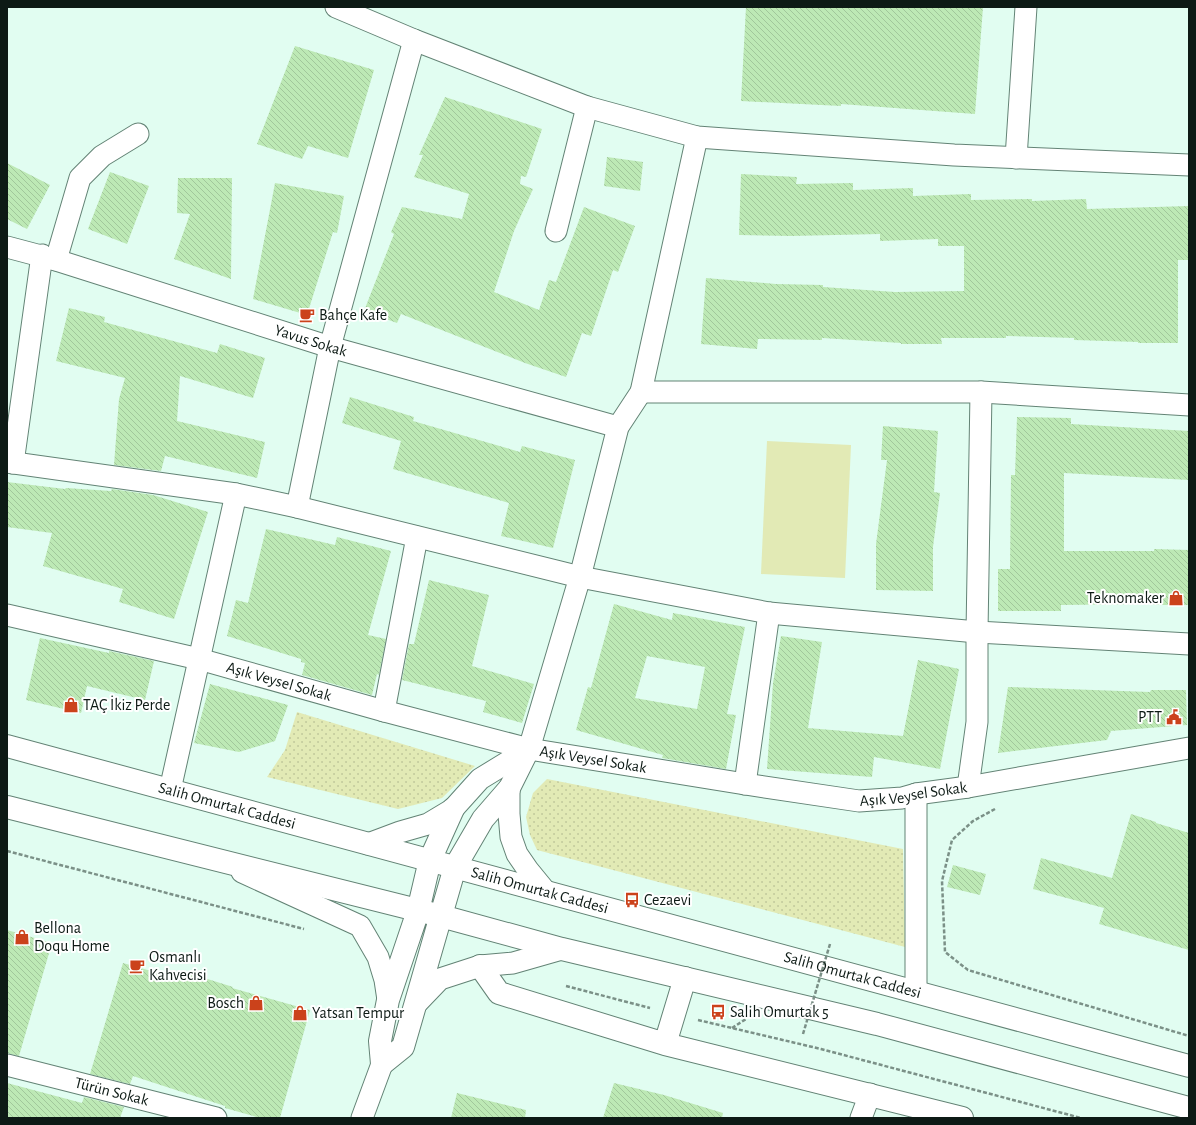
<svg xmlns="http://www.w3.org/2000/svg" width="1196" height="1125" viewBox="0 0 1196 1125" font-family="'Alegreya Sans',sans-serif">
  <style>
    .grass { fill: #e2eab5 }
    .park { fill: url(#park-dots) }
    .building { fill: url(#building-back-hatch); fill-rule: evenodd }
    .lines { fill: none; stroke-linecap: round; stroke-linejoin: round }
    .minor-casing { stroke: #638375; stroke-width: 23 }
    .tertiary-casing { stroke: #638375; stroke-width: 24 }
    .secondary-casing { stroke: #638375; stroke-width: 24 }
    .primary-casing { stroke: #638375; stroke-width: 24 }
    .path { stroke: #7b9087; stroke-width: 2.5; stroke-dasharray: 4 2; stroke-linecap: butt }
    .minor { stroke: #fff; stroke-width: 21 }
    .tertiary { stroke: #fff; stroke-width: 22 }
    .secondary { stroke: #fff; stroke-width: 22 }
    .primary { stroke: #fff; stroke-width: 22 }
    .path-bridge { stroke: #7b9087; stroke-width: 2.5; stroke-dasharray: 4 2; stroke-linecap: butt }
    .labels { text-anchor: middle; dominant-baseline: central; stroke-width: 4; stroke-linejoin: round; paint-order: stroke }
    .poi-label { font-size: 16px; fill: #0d1a15; stroke: #fff; text-anchor: start }
    .street-label { font-size: 16px; fill: #0d1a15; stroke: #fff }
  </style>
  <defs>
    <pattern id="park-dots" width="8" height="8" patternUnits="userSpaceOnUse"><rect width="8" height="8" fill="#e2eab5"/><path d="M2 2h.1M6 6h.1" fill="none" stroke="#c1c89b" stroke-width="1.8" stroke-linecap="round"/></pattern>
    <pattern id="building-back-hatch" width="6" height="6" patternUnits="userSpaceOnUse"><rect width="6" height="6" fill="#bde9b5"/><path d="M-1 5l2 2M0 0l6 6M5-1l2 2" fill="none" stroke="#a1c79b"/></pattern>
  </defs>
  <rect width="100%" height="100%" fill="#e1fdf1"/>
  <!-- grass -->
  <path class="grass" d="M 767,441 L 851,445 L 845,578 L 761,574 Z"/>
  <!-- park -->
  <path class="park" d="M 297,712 L 475,766 L 442,798 L 398,809 L 267,777 L 285,750 Z
    M 547,779 L 903,849 L 905,947 L 537,850 L 530,835 L 526,817 L 533,793 Z"/>
  <!-- building -->
  <path class="building" d="M 746,7 L 983,7 L 975,114 L 841,104 L 841,106 L 741,101 Z
    M 295,46 L 374,70 L 348,158 L 308,146 L 302,159 L 257,144 Z
    M 445,97 L 542,129 L 526,177 L 521,176 L 520,184 L 533,189 L 514,231 L 494,292 L 539,310 L 549,280 L 556,282 L 584,207 L 635,226 L 618,272 L 613,270 L 591,336 L 582,333 L 566,377 L 525,363 L 401,314 L 397,323 L 364,311 L 394,234 L 391,232 L 402,207 L 462,219 L 469,194 L 414,177 L 423,155 L 419,155 Z
    M 607,157 L 643,162 L 640,191 L 604,186 Z
    M 7,163 L 50,185 L 27,229 L 7,219 Z
    M 110,172 L 149,186 L 127,244 L 88,229 Z
    M 741,174 L 797,177 L 796,184 L 853,183 L 853,190 L 913,188 L 913,196 L 971,194 L 971,200 L 1032,199 L 1032,201 L 1086,199 L 1087,209 L 1189,206 L 1189,260 L 1178,260 L 1178,343 L 1138,343 L 1138,342 L 1074,340 L 1074,338 L 1006,336 L 1006,338 L 941,338 L 942,344 L 901,344 L 901,343 L 822,338 L 822,340 L 758,339 L 757,349 L 701,344 L 706,278 L 776,284 L 823,285 L 823,287 L 895,292 L 964,291 L 964,246 L 938,246 L 938,239 L 880,241 L 880,234 L 791,236 L 739,235 Z
    M 178,178 L 232,178 L 231,279 L 174,259 L 190,214 L 177,213 Z
    M 275,183 L 344,196 L 337,233 L 333,232 L 307,315 L 253,299 Z
    M 69,308 L 105,317 L 104,322 L 217,353 L 220,344 L 265,358 L 253,398 L 180,376 L 177,421 L 265,442 L 257,478 L 165,456 L 161,471 L 114,465 L 119,399 L 125,378 L 56,361 Z
    M 350,397 L 414,417 L 413,421 L 520,452 L 522,446 L 575,460 L 553,548 L 501,536 L 509,503 L 393,469 L 401,441 L 342,423 Z
    M 1017,417 L 1071,418 L 1071,424 L 1189,431 L 1189,480 L 1064,473 L 1064,551 L 1154,551 L 1154,549 L 1189,550 L 1189,605 L 1153,605 L 1153,604 L 1061,605 L 1061,611 L 998,611 L 998,569 L 1010,569 L 1011,475 L 1015,475 Z
    M 883,426 L 938,431 L 934,492 L 940,493 L 933,547 L 933,591 L 876,590 L 876,544 L 887,460 L 881,460 Z
    M 7,482 L 65,489 L 66,488 L 111,491 L 112,489 L 153,495 L 208,512 L 174,619 L 119,602 L 123,589 L 43,566 L 52,533 L 7,527 Z
    M 266,529 L 335,545 L 337,537 L 391,551 L 368,635 L 386,639 L 379,675 L 377,674 L 372,695 L 302,675 L 305,663 L 301,662 L 301,659 L 227,636 L 236,600 L 248,603 Z
    M 429,580 L 489,595 L 472,666 L 534,684 L 522,723 L 483,712 L 486,701 L 402,680 L 409,644 L 414,644 Z
    M 614,604 L 672,620 L 673,613 L 745,627 L 727,714 L 736,715 L 726,769 L 662,758 L 663,755 L 576,730 L 588,687 L 591,688 ZM 647,656 L 705,667 L 697,709 L 635,698 Z
    M 781,636 L 822,642 L 808,728 L 903,736 L 918,660 L 959,669 L 940,769 L 874,757 L 872,777 L 767,769 L 773,683 Z
    M 40,638 L 109,653 L 109,651 L 154,661 L 145,700 L 87,686 L 81,713 L 26,700 Z
    M 210,684 L 288,705 L 275,741 L 239,752 L 194,743 Z
    M 1008,687 L 1150,692 L 1151,690 L 1186,690 L 1187,725 L 1111,731 L 1107,740 L 998,753 Z
    M 1131,814 L 1156,822 L 1156,823 L 1189,833 L 1189,950 L 1099,924 L 1104,908 L 1033,889 L 1041,858 L 1112,878 Z
    M 953,865 L 986,874 L 980,895 L 947,887 Z
    M 7,930 L 52,943 L 19,1056 L 7,1053 Z
    M 123,963 L 179,979 L 182,971 L 233,987 L 232,988 L 310,1010 L 280,1118 L 260,1118 L 225,1108 L 225,1106 L 133,1076 L 130,1084 L 90,1074 Z
    M 7,1083 L 82,1103 L 84,1097 L 124,1107 L 120,1118 L 7,1118 Z
    M 614,1083 L 664,1095 L 723,1113 L 722,1118 L 603,1118 Z
    M 457,1093 L 526,1110 L 525,1118 L 451,1118 Z"/>
  <g class="lines">
    <!-- minor casing -->
    <g class="minor-casing">
      <g id="minor">
        <path d="M 336,7 L 414,40 L 587,107 L 697,137 L 954,155 L 1189,165"/>
        <path d="M 1016,158 L 1026,7"/>
        <path d="M 556,231 L 587,107"/>
        <path id="s1" d="M 7,247 L 56,260 L 330,347 L 618,427"/>
        <path d="M 56,260 L 80,178 L 102,156 L 138,134"/>
        <path d="M 641,392 L 981,392 L 1189,405"/>
        <path d="M 7,462 L 236,494 L 297,507 L 580,577 L 769,613 L 977,632 L 1189,644"/>
        <path d="M 13,463 L 42,255"/>
        <path d="M 297,507 L 330,347 L 414,40"/>
        <path id="s2" d="M 7,615 L 199,659 L 384,711 L 529,749 L 745,784 L 859,801 L 902,798 L 916,794 L 968,787 L 1189,748"/>
        <path d="M 384,711 L 417,537"/>
        <path d="M 745,784 L 769,613"/>
        <path d="M 968,787 L 977,722 L 977,632 L 981,392"/>
        <path d="M 170,790 L 236,494"/>
        <path d="M 916,794 L 916,992"/>
        <path d="M 368,844 L 400,832 L 428,824 L 453,809 L 480,779 L 529,749"/>
        <path d="M 242,872 L 360,926 L 378,957 L 385,980 L 388,1000"/>
        <path d="M 546,892 L 528,870 L 517,854 L 511,837 L 509,814 L 509,789 L 529,749 L 580,577 L 618,427 L 641,392 L 697,137"/>
        <path d="M 416,1004 L 440,979 L 480,966 L 513,963 L 562,949"/>
        <path id="s3" d="M 7,1065 L 216,1118"/>
        <path d="M 362,1118 L 382,1064"/>
        <path d="M 861,1118 L 870,1094"/>
      </g>
    </g>
    <!-- tertiary casing -->
    <g class="tertiary-casing">
      <path id="tertiary" d="M 480,966 L 499,993 L 665,1044 L 962,1118
        M 665,1044 L 685,978"/>
    </g>
    <!-- secondary casing -->
    <g class="secondary-casing">
      <path id="secondary" d="M 382,1064 L 403,1047 L 455,867 L 483,819 L 509,789
        M 382,1064 L 380,1041 L 388,1000 L 418,911 L 430,860 L 453,809"/>
    </g>
    <!-- primary casing -->
    <g class="primary-casing">
      <g id="primary">
        <path id="s4" d="M 7,746 L 1189,1066"/>
        <path d="M 7,807 L 441,916 L 562,949 L 877,1024 L 1189,1108"/>
      </g>
    </g>
    <!-- path -->
    <path class="path" d="M 995,809 L 973,821 L 952,840 L 942,881 L 945,952 L 968,970 L 1189,1036
      M 7,851 L 304,929
      M 566,986 L 650,1008
      M 698,1020 L 821,1049 L 1081,1118
      M 732,1028 L 746,1019"/>
    <!-- minor -->
    <use href="#minor" class="minor"/>
    <!-- tertiary -->
    <use href="#tertiary" class="tertiary"/>
    <!-- secondary -->
    <use href="#secondary" class="secondary"/>
    <!-- primary -->
    <use href="#primary" class="primary"/>
    <!-- path-bridge -->
    <path class="path-bridge" d="M 803,1034 L 830,944"/>
  </g>
  <!-- icons -->
  <defs>
    <g id="cafe-bare" transform="scale(1.2)"><path d="M-5.5-4.5H6V0H3Q3 3.5 0 3.5H-2.5Q-5.5 3.5-5.5 0ZM3-3.2v2h1.7v-2ZM-6 4.5H4V6H-6Z" fill="#cb421b" stroke="#fff" stroke-width="2.5" paint-order="stroke"/></g>
    <g id="shop-bare" transform="scale(1.2)"><path d="M-5-2.5h2.3a2.7 3.5 0 0 1 5.4 0H5L5.5 6h-11ZM-1.5-2.5h3a1.5 2.3 0 0 0-3 0Z" fill="#cb421b" stroke="#fff" stroke-width="2.5" paint-order="stroke"/></g>
    <g id="civic-bare" transform="scale(1.2)"><path d="M-.6-6.5H3V-4.5H.6V-3L4-1V1h2V6H-6V1h2V-1L-.6-3ZM-1.2 2.5V6h2.4V2.5Z" fill="#cb421b" stroke="#fff" stroke-width="2.5" paint-order="stroke"/></g>
    <g id="bus-bare" transform="scale(1.2)"><path d="M-5-6H5V4H4V6H2V4H-2V6H-4V4H-5ZM-3.5-4V0h7V-4ZM-3.5 1.2v1.5H-2V1.2ZM2 1.2v1.5H3.5V1.2Z" fill="#cb421b" stroke="#fff" stroke-width="2.5" paint-order="stroke"/></g>
  </defs>
  <g fill-rule="evenodd">
    <use href="#cafe-bare" x="307" y="315"/>
    <use href="#shop-bare" x="1176" y="598"/>
    <use href="#shop-bare" x="71" y="705"/>
    <use href="#civic-bare" x="1174" y="717"/>
    <use href="#bus-bare" x="632" y="900"/>
    <use href="#shop-bare" x="22" y="937"/>
    <use href="#cafe-bare" x="137" y="966"/>
    <use href="#shop-bare" x="256" y="1003"/>
    <use href="#bus-bare" x="718" y="1012"/>
    <use href="#shop-bare" x="300" y="1013"/>
  </g>
  <g class="labels">
    <!-- poi labels -->
    <g class="poi-label">
      <text x="319" y="315">Bahçe Kafe</text>
      <text x="1164" y="598" text-anchor="end">Teknomaker</text>
      <text x="83" y="705">TAÇ İkiz Perde</text>
      <text x="1162" y="717" text-anchor="end">PTT</text>
      <text x="644" y="900">Cezaevi</text>
      <text x="34" y="928">Bellona<tspan x="34" dy="18">Doqu Home</tspan></text>
      <text x="149" y="957">Osmanlı<tspan x="149" dy="18">Kahvecisi</tspan></text>
      <text x="244" y="1003" text-anchor="end">Bosch</text>
      <text x="730" y="1012">Salih Omurtak 5</text>
      <text x="312" y="1013">Yatsan Tempur</text>
    </g>
    <!-- street labels -->
    <g class="street-label">
      <text stroke="none"><textPath href="#s1" startOffset="318">Yavus Sokak</textPath></text>
      <text stroke="none"><textPath href="#s2" startOffset="280">Aşık Veysel Sokak</textPath></text>
      <text stroke="none"><textPath href="#s2" startOffset="604">Aşık Veysel Sokak</textPath></text>
      <text stroke="none"><textPath href="#s2" startOffset="928">Aşık Veysel Sokak</textPath></text>
      <text stroke="none"><textPath href="#s4" startOffset="228">Salih Omurtak Caddesi</textPath></text>
      <text stroke="none"><textPath href="#s4" startOffset="552">Salih Omurtak Caddesi</textPath></text>
      <text stroke="none"><textPath href="#s4" startOffset="876">Salih Omurtak Caddesi</textPath></text>
      <text stroke="none"><textPath href="#s3" startOffset="108">Türün Sokak</textPath></text>
    </g>
  </g>
  <!-- border -->
  <rect width="1196" height="1125" fill="none" stroke="#0d1a15" stroke-width="16"/>
</svg>
